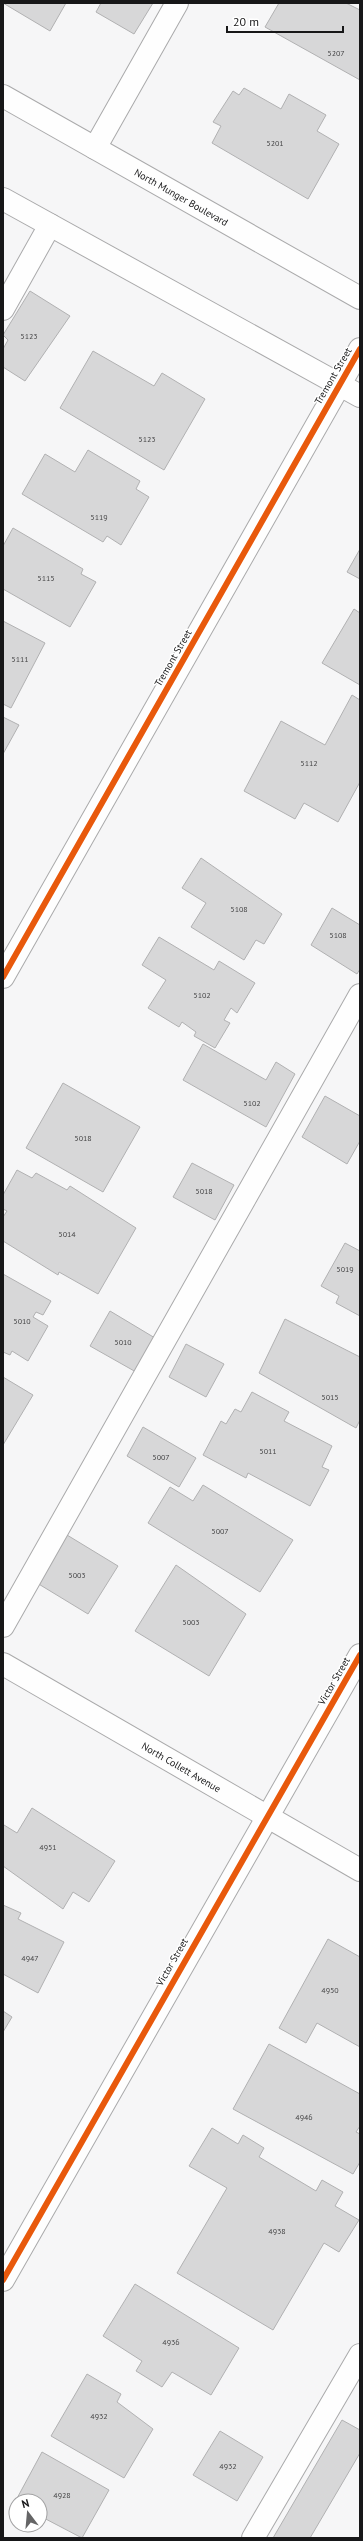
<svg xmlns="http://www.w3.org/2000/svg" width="363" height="2541" viewBox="0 0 363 2541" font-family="'PT Sans',sans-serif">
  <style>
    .building { fill: #d7d7d8; stroke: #b1b1b2 }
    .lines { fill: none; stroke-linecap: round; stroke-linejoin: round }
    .minor-casing { stroke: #aaaaab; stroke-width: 24 }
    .major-casing { stroke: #aaaaab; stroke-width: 24 }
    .minor { stroke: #fefefe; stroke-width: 22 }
    .major { stroke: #fefefe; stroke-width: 22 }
    .cycleway-casing { stroke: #fff; stroke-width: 8 }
    .cycleway { stroke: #e8590c; stroke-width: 6 }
    .labels { text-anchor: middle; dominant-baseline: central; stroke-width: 3; stroke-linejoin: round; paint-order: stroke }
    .number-label { font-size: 8px; fill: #474748 }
    .street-label { font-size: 10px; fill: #171718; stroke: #fff }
  </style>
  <rect width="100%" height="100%" fill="#f6f6f7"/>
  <!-- building -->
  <path class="building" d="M 3,3 L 66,3 L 50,31 Z
    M 101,3 L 153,3 L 134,34 L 96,12 Z
    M 279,3 L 346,3 L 360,10 L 360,80 L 265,27 Z
    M 244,88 L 281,109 L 289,94 L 326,115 L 317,131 L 339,144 L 308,199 L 212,143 L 221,126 L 213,122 L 233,91 L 239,95 Z
    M 30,291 L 70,316 L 25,381 L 3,367 L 3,349 L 8,340 L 3,335 Z
    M 93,351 L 154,386 L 162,373 L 205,399 L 164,470 L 60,408 Z
    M 88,450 L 140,481 L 136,489 L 149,497 L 121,545 L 107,536 L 103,542 L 22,494 L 45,454 L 75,472 Z
    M 13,528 L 83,569 L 81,574 L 96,582 L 70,627 L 3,589 L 3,546 Z
    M 360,549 L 360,579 L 347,572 Z
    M 354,609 L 360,613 L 360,685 L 322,663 Z
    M 3,621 L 45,643 L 11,708 L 3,704 Z
    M 352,695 L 360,700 L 360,782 L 338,822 L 304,803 L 295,819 L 244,791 L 281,721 L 325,745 Z
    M 3,717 L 19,725 L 3,754 Z
    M 201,858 L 282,914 L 264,944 L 256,940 L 244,960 L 191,927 L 206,903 L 182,888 Z
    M 332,908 L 360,925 L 360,969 L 357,974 L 311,945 Z
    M 159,937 L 214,970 L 219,961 L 255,983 L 237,1013 L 231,1008 L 224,1020 L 230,1023 L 215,1048 L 194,1036 L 196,1032 L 182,1022 L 179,1027 L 148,1008 L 166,980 L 142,965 Z
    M 203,1044 L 266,1080 L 276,1062 L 295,1074 L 266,1127 L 183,1080 Z
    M 63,1083 L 140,1127 L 103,1192 L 26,1148 Z
    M 325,1096 L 360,1116 L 360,1141 L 347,1164 L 302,1137 Z
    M 192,1163 L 234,1185 L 215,1220 L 173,1197 Z
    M 17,1170 L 32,1178 L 36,1173 L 67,1190 L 70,1186 L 136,1228 L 98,1294 L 59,1272 L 58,1275 L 3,1241 L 3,1217 L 7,1211 L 3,1209 L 3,1195 Z
    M 345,1243 L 360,1251 L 360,1316 L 336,1303 L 339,1296 L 321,1286 Z
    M 3,1274 L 51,1301 L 43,1315 L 36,1312 L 33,1317 L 48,1326 L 28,1361 L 12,1351 L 10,1355 L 3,1352 Z
    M 110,1311 L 155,1338 L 136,1372 L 90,1346 Z
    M 285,1319 L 360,1357 L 360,1420 L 356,1428 L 259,1373 Z
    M 186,1344 L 224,1364 L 206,1397 L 169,1377 Z
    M 3,1377 L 33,1395 L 3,1445 Z
    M 252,1392 L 289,1412 L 284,1421 L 332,1446 L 322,1467 L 329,1470 L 310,1506 L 248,1473 L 246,1478 L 203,1455 L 221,1421 L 226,1424 L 235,1409 L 241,1412 Z
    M 143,1427 L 196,1458 L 179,1487 L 127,1456 Z
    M 203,1485 L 293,1540 L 260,1592 L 148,1523 L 170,1487 L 193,1501 Z
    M 67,1535 L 118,1566 L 88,1614 L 37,1583 Z
    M 176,1565 L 246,1614 L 209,1676 L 135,1631 Z
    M 32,1808 L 115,1861 L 89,1902 L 73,1892 L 63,1909 L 3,1866 L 3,1827 L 4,1825 L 17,1833 Z
    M 3,1905 L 21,1913 L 18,1919 L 64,1942 L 38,1993 L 3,1974 Z
    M 328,1939 L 360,1957 L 360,2047 L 317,2023 L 306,2043 L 279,2028 Z
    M 3,2011 L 12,2017 L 3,2032 Z
    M 269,2044 L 360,2094 L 360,2126 L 356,2132 L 360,2134 L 360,2162 L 353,2174 L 233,2109 Z
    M 212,2128 L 238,2144 L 243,2135 L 264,2148 L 259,2157 L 316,2191 L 322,2180 L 343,2192 L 335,2206 L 359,2220 L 339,2252 L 324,2243 L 273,2330 L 177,2273 L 227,2188 L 189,2166 Z
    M 135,2284 L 239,2348 L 211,2395 L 172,2372 L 162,2387 L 136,2371 L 142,2361 L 103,2336 Z
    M 87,2374 L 121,2394 L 117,2402 L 153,2429 L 124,2478 L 51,2436 Z
    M 342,2420 L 360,2430 L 360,2453 L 310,2538 L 273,2538 Z
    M 220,2431 L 263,2457 L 237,2501 L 193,2475 Z
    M 42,2452 L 109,2490 L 82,2538 L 40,2516 L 40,2501 L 15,2502 Z"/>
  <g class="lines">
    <!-- minor casing -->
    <g class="minor-casing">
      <g id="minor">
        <path d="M 95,148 L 177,3"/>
        <path d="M 3,309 L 50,225"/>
        <path d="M 3,977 L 360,349"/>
        <path d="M 3,1626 L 360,995"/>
        <path id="s1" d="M 3,1664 L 360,1870"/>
        <path d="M 3,2280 L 360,1655"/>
        <path d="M 253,2538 L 360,2355"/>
      </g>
    </g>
    <!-- major casing -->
    <g class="major-casing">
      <g id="major">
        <path id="s2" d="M 3,96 L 360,298"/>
        <path d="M 3,199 L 360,396"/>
      </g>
    </g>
    <!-- minor -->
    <use href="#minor" class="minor"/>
    <!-- major -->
    <use href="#major" class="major"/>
    <!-- cycleway casing -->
    <g class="cycleway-casing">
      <path id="cycleway" d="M 3,977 L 360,349
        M 3,2280 L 360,1655"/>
    </g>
    <!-- cycleway -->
    <use href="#cycleway" class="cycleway"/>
  </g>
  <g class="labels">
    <!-- number labels -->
    <g class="number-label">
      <text x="336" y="53">5207</text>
      <text x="275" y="143">5201</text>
      <text x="29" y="336">5123</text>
      <text x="147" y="439">5123</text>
      <text x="99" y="517">5119</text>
      <text x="46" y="578">5115</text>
      <text x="20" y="659">5111</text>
      <text x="309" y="763">5112</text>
      <text x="239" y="909">5108</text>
      <text x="338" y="935">5108</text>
      <text x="202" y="995">5102</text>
      <text x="252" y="1103">5102</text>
      <text x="83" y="1138">5018</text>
      <text x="204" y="1191">5018</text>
      <text x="67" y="1234">5014</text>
      <text x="345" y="1269">5019</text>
      <text x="22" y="1321">5010</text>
      <text x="123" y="1342">5010</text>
      <text x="330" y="1397">5015</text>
      <text x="268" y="1451">5011</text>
      <text x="161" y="1457">5007</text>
      <text x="220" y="1531">5007</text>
      <text x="77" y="1575">5003</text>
      <text x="191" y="1622">5003</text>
      <text x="48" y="1847">4951</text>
      <text x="30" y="1958">4947</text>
      <text x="330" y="1990">4950</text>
      <text x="304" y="2117">4946</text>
      <text x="277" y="2231">4938</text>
      <text x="171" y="2342">4936</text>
      <text x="99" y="2416">4932</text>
      <text x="228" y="2466">4932</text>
      <text x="62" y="2495">4928</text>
    </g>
    <!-- street labels -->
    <g class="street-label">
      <text stroke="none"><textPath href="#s2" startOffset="205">North Munger Boulevard</textPath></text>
      <text transform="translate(333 376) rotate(-60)">Tremont Street</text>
      <text transform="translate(173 658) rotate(-60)">Tremont Street</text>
      <text transform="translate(334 1681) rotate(-60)">Victor Street</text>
      <text stroke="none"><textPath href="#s1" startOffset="206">North Collett Avenue</textPath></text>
      <text transform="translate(172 1962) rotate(-60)">Victor Street</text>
    </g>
  </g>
  <!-- border -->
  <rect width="363" height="2541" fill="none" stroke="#171718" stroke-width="8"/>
  <!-- north arrow -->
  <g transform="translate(28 2513) rotate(344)"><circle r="19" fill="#ffffff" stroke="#a2a2a3"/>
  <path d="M0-3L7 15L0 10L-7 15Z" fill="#656566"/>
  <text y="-6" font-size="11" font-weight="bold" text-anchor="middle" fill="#171718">N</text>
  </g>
  <!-- scale -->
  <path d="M227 26v6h116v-6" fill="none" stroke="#171718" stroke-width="2"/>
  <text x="233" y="26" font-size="12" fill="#171718" stroke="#ffffff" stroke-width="3" paint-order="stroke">20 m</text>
</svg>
